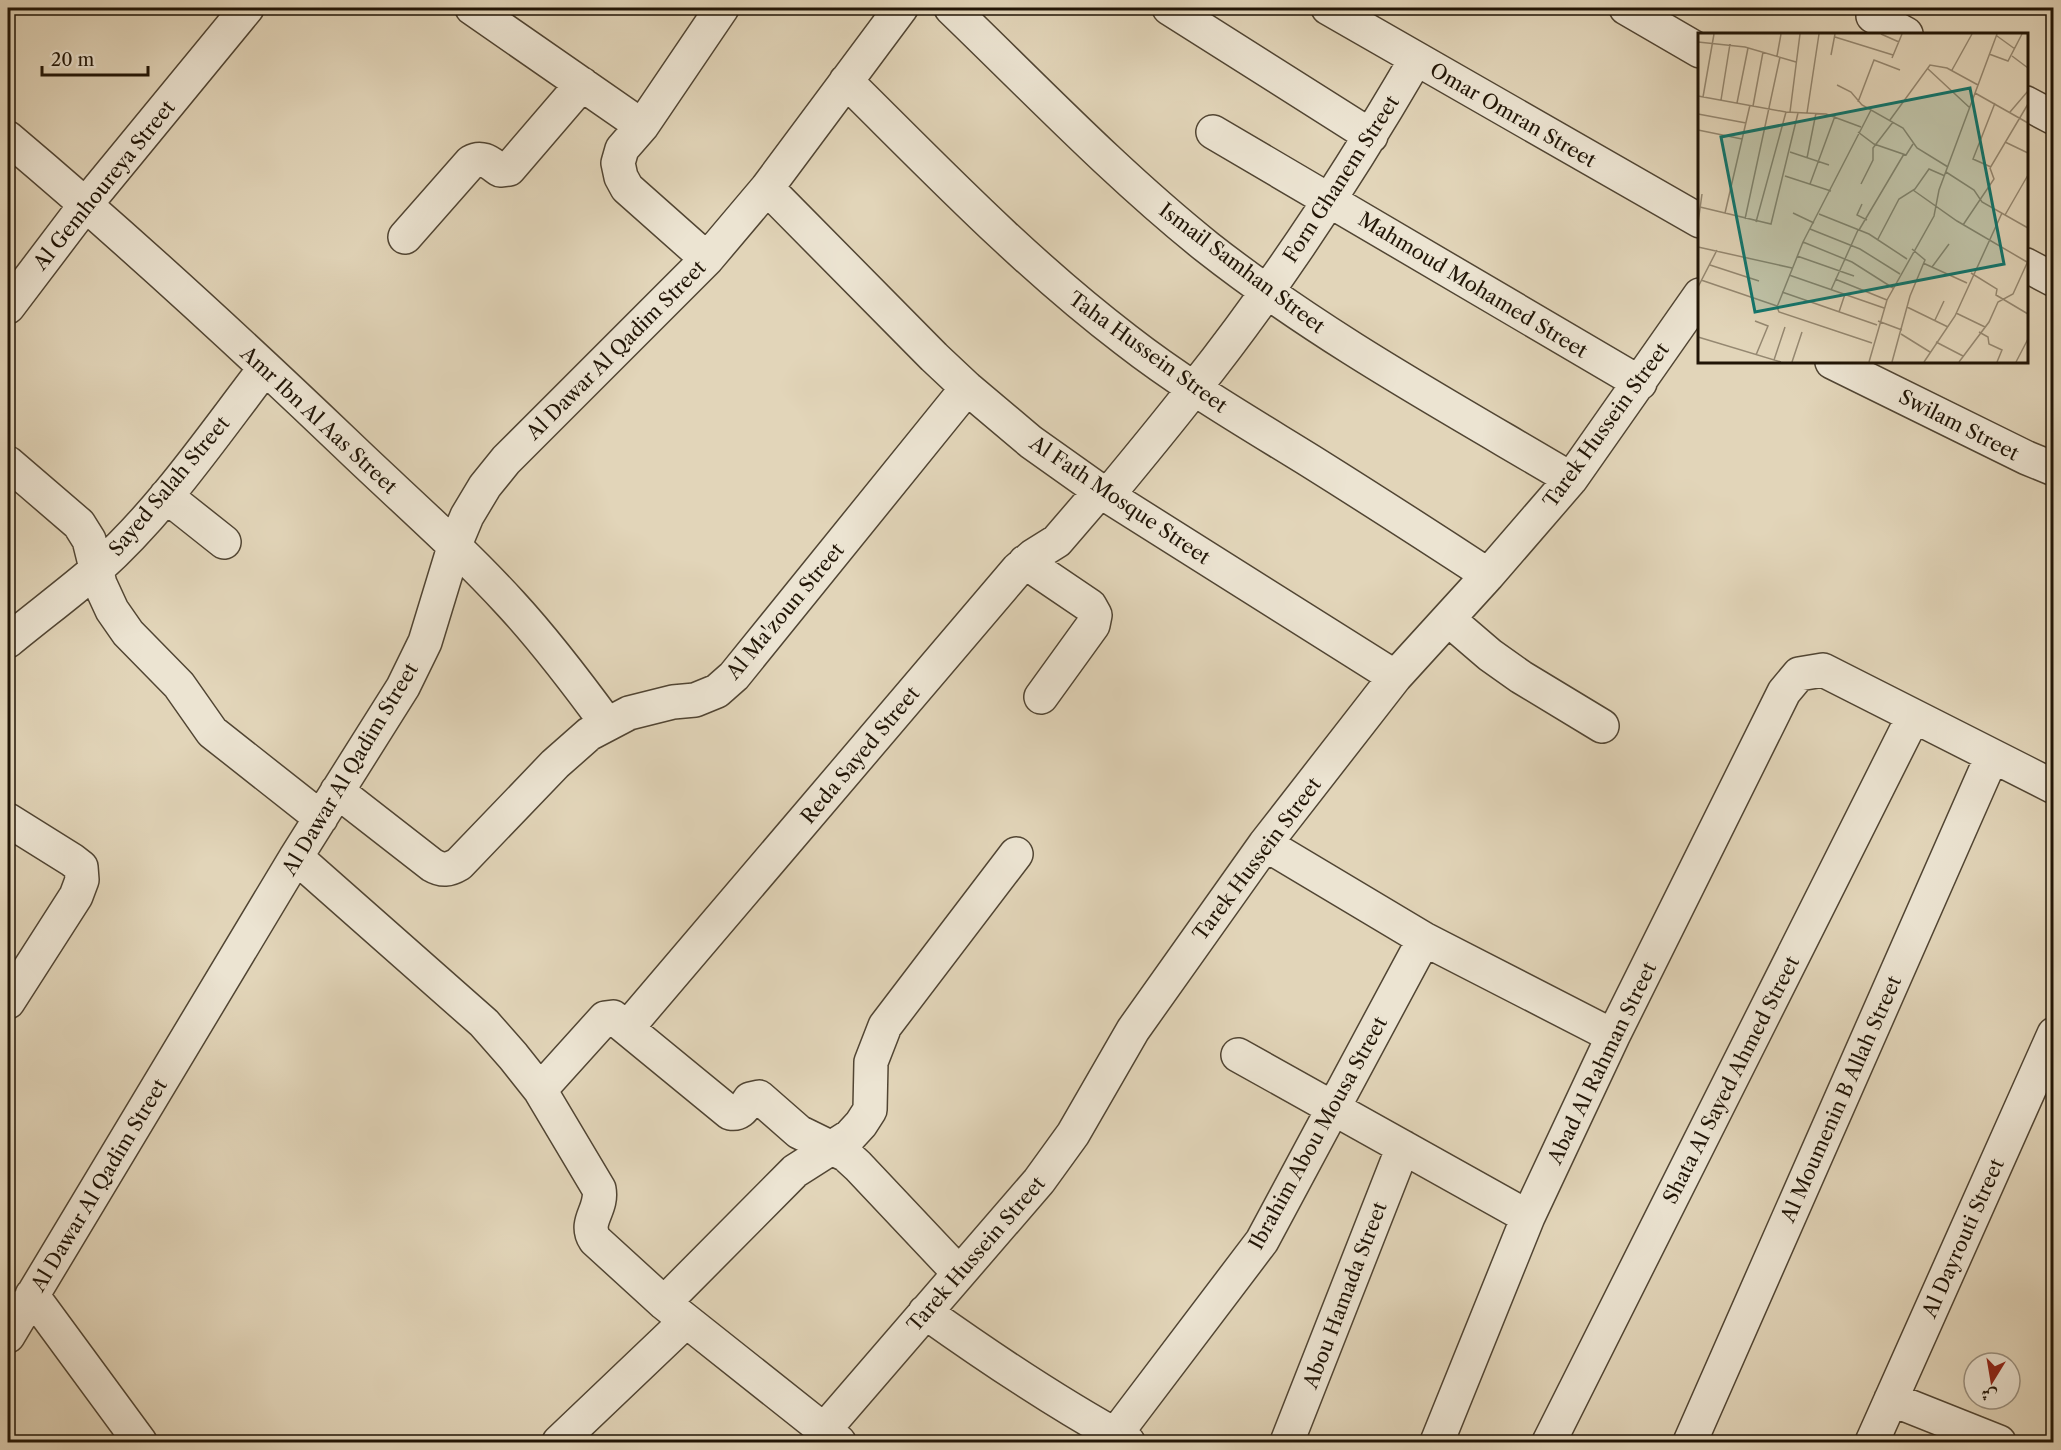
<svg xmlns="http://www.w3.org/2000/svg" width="2061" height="1450" viewBox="0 0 2061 1450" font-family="'Libre Caslon Text',Amiri,serif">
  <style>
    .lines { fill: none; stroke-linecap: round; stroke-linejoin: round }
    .street-casing { stroke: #514533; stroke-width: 36 }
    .street { stroke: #ece4d2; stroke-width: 33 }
    .labels { text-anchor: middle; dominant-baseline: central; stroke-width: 4.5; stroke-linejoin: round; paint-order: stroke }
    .street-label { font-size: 20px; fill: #211506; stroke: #ece4d2 }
    .inset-road { fill: none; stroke: #958871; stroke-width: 1.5 }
    .view { fill: #0f766e; fill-opacity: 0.15; stroke: #0f766e; stroke-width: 3 }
    .inset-edge { fill: none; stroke: #211506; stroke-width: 3 }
  </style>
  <rect width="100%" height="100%" fill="#e2d5b9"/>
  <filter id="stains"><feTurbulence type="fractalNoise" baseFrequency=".00333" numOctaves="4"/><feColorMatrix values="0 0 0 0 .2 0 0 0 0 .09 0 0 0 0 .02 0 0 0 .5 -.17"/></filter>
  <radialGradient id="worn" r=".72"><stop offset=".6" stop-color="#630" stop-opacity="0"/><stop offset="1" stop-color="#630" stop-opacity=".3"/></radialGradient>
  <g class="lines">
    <!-- street casing -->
    <g class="street-casing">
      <path id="street" d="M 472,8 L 642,126
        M 951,8 C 1035,89 1116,174 1207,247 C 1320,336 1448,406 1571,479
        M 1169,8 L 1371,136
        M 1328,8 L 1700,221
        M 1626,8 L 1700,51
        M 1873,16 L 1906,34
        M 846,81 C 937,171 1025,263 1126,340 C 1185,386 1249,423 1312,462 C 1371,499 1430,537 1488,575
        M 2026,103 L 2054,118
        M 1213,132 L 1640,383
        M 8,138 C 123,235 235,338 345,443 C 400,496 459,547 511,604 C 546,642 577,683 607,724
        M 767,188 L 934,357 L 967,388 L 1031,442 L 1100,491 L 1395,677
        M 405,237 L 471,162 C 483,155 491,164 500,170 L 509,169 L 582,84
        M 707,259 L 627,188 L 621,177 L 618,163 L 622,149 L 642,126 L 722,8
        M 2026,265 L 2054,280
        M 8,307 L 86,204 L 247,8
        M 1832,362 L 2027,458 L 2054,469
        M 8,463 L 79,524 L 89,540 L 100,584 L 112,610 L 128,633 L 179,685 L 212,732 L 321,818
        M 166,496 L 224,542
        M 1107,496 C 1136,461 1165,426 1193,390 C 1276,286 1349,174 1416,59
        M 1025,562 L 1090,606 L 1095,615 L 1093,625 L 1041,697
        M 1448,619 L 1490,655 L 1521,677 L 1602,726
        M 8,641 C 37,617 68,594 97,569 C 162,511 212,437 265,368
        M 337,791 L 432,865 C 442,871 449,870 459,864 L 555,764 L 589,734 L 629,713 L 673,702 L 695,700 L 717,691 L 734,676 L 967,388
        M 8,820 L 72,860 L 81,867 L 82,880 L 76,896 L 8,1002
        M 1265,844 L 1424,939 L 1613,1036
        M 296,857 L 484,1023 L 513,1056 L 540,1090 L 599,1189 C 603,1210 583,1221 595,1240 L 664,1303 L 839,1442
        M 628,1027 L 1018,569 L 1033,556 L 1057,541 L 1100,491
        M 1238,1055 L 1528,1217
        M 540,1090 L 605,1018 L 613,1017 L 730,1113 C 741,1115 744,1107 750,1099 L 759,1097 L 799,1132 L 846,1155 L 858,1166 L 959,1273
        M 32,1295 L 140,1442
        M 664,1303 L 795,1171 L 850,1136 L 861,1124 L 870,1110 L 871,1062 L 885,1026 L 1016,854
        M 925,1312 C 991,1359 1058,1404 1128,1442
        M 8,1336 L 296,857 L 403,687 L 425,642 L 454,547 L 467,516 L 485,486 L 506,460 L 707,259 L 767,188 L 901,8
        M 1891,1399 L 1999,1442
        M 824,1430 L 1039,1181 L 1073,1134 L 1133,1030 L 1265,844 L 1395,677 L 1488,575 L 1571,479 L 1700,295
        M 1115,1435 L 1262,1241 L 1424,939
        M 559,1442 L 686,1321
        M 1287,1442 L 1403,1147
        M 1437,1442 L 1528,1217 L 1613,1036 L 1784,692 L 1799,674 L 1823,670 L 2054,787
        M 1549,1442 L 1913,717
        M 1690,1442 L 1992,756
        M 1872,1442 L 2054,1034"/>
    </g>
    <!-- street -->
    <use href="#street" class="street"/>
  </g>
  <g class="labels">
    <!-- street labels -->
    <g class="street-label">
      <text transform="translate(1513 115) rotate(30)">Omar Omran Street</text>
      <text transform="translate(1341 179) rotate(-57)">Forn Ghanem Street</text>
      <text transform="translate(104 185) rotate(-51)">Al Gemhoureya Street</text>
      <text transform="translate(1242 268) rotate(37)">Ismail Samhan Street</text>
      <text transform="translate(1473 285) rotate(31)">Mahmoud Mohamed Street</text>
      <text transform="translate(616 350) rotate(-45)">Al Dawar Al Qadim Street</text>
      <text transform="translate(1148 352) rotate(36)">Taha Hussein Street</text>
      <text transform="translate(319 420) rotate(43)">Amr Ibn Al Aas Street</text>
      <text transform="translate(1606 425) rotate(-54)">Tarek Hussein Street</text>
      <text transform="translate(1959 425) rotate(27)">Swilam Street</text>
      <text transform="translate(169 486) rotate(-50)">Sayed Salah Street</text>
      <text transform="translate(1120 500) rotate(34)">Al Fath Mosque Street</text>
      <text transform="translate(785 611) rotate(-50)">Al Ma'zoun Street</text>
      <text transform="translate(860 755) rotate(-50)">Reda Sayed Street</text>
      <text transform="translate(350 769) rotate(-59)">Al Dawar Al Qadim Street</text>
      <text transform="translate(1257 859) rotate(-53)">Tarek Hussein Street</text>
      <text transform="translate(1602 1063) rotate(-64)">Abad Al Rahman Street</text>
      <text transform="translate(1731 1080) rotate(-63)">Shata Al Sayed Ahmed Street</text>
      <text transform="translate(1841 1099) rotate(-66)">Al Moumenin B Allah Street</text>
      <text transform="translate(1318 1133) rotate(-61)">Ibrahim Abou Mousa Street</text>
      <text transform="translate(99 1185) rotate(-59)">Al Dawar Al Qadim Street</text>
      <text transform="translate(1963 1238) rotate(-66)">Al Dayrouti Street</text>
      <text transform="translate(976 1254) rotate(-49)">Tarek Hussein Street</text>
      <text transform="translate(1345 1295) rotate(-69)">Abou Hamada Street</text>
    </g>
  </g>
  <!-- overview -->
  <g transform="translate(1698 33)">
    <rect width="330" height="330" fill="#e2d5b9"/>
    <path class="inset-road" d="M 183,1 L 201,9M 299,3 L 317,16M 137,4 L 195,22M 0,9 L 47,14 L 98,29M 291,21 L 310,28 L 324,1M 133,22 L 137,1M 79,23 L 83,1M 314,23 L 330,35M 194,25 L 204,1M 229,35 L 272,75M 254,37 L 274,1M 139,52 L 153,59 L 164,72 L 205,95 L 219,115 L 250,134M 277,60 L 330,90M 0,63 L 88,79 L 128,81 L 163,94M 5,64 L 16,1M 23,67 L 32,11M 160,69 L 176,27 L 202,37M 39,70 L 50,15M 55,73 L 65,19M 173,77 L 105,209 L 79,274 L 81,279 L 174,310M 92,79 L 102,1M 312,79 L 330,58M 109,80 L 121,1M 0,81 L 48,90M 192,87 L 232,32 L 249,35 L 280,52M 0,97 L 44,106M 160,99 L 176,111 L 208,122 L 215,111M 307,109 L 330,120M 92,119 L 131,132M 109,125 L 118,80M 293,134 L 275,126 L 297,70M 248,139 L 276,157 L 284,169 L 330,195M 87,143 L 133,158M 112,151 L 137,83M 163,151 L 175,127 L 175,115 L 195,89M 215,157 L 259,188 L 329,229M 164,171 L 159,182 L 169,187M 2,174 L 73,191 L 100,80M 27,180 L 52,72M 95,180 L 116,190M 121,181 L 171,201 L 209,226M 307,182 L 330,142M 47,186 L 82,24M 58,189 L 88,79M 0,190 L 4,161M 265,192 L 296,146 L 292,135 L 330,71M 112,196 L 162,216 L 202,241M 161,197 L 206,121M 180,206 L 201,166 L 217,156 L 231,136 L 247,143M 105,209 L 154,229 L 195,255M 0,214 L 94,235M 99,223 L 156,243M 225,230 L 269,250M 12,232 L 61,248M 234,234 L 251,211M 273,240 L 299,256 L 298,262 L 330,281M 91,242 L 186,275M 137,246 L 189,267M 3,247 L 79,273M 0,254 L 19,217M 133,257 L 160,197M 84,259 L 179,292M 209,274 L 250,294M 141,279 L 147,261M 258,280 L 287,294M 237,287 L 246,268M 57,288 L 70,293 L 58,322M 180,288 L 204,297M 281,299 L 290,304 L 291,311 L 304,317 L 299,329M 203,301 L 232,319M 0,304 L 83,329M 238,309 L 265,323M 76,327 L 87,294M 94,329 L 104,299M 171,329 L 189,267 L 236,183 L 241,157 L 299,1M 194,329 L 212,263 L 227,227 L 214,216M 226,329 L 257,283 L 304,180M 261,329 L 291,289 L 300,269 L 315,261 L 330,228M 318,329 L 330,306"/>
    <path class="view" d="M 272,55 L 306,231 L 57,279 L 23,104 Z"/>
    <rect width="330" height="330" class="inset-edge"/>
  </g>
  <!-- margin -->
  <rect width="2061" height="1450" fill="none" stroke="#e2d5b9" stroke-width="30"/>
  <rect x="9" y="9" width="2043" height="1432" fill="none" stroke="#211506" stroke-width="3"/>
  <rect x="15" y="15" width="2031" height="1420" fill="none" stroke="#211506" stroke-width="1.5"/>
  <!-- north arrow -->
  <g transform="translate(1992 1381) rotate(191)"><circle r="28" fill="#ece4d2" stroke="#9b9180" stroke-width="1.5"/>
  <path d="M0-4.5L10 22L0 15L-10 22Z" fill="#8f2418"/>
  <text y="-9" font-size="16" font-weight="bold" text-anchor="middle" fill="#211506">ش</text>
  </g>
  <!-- scale -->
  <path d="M42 66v9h106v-9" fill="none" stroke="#211506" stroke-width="3"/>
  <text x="51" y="66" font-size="18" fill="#211506" stroke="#ece4d2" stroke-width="4.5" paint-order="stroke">20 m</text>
  <rect width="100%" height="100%" filter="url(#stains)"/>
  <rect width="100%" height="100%" fill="url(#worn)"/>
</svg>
